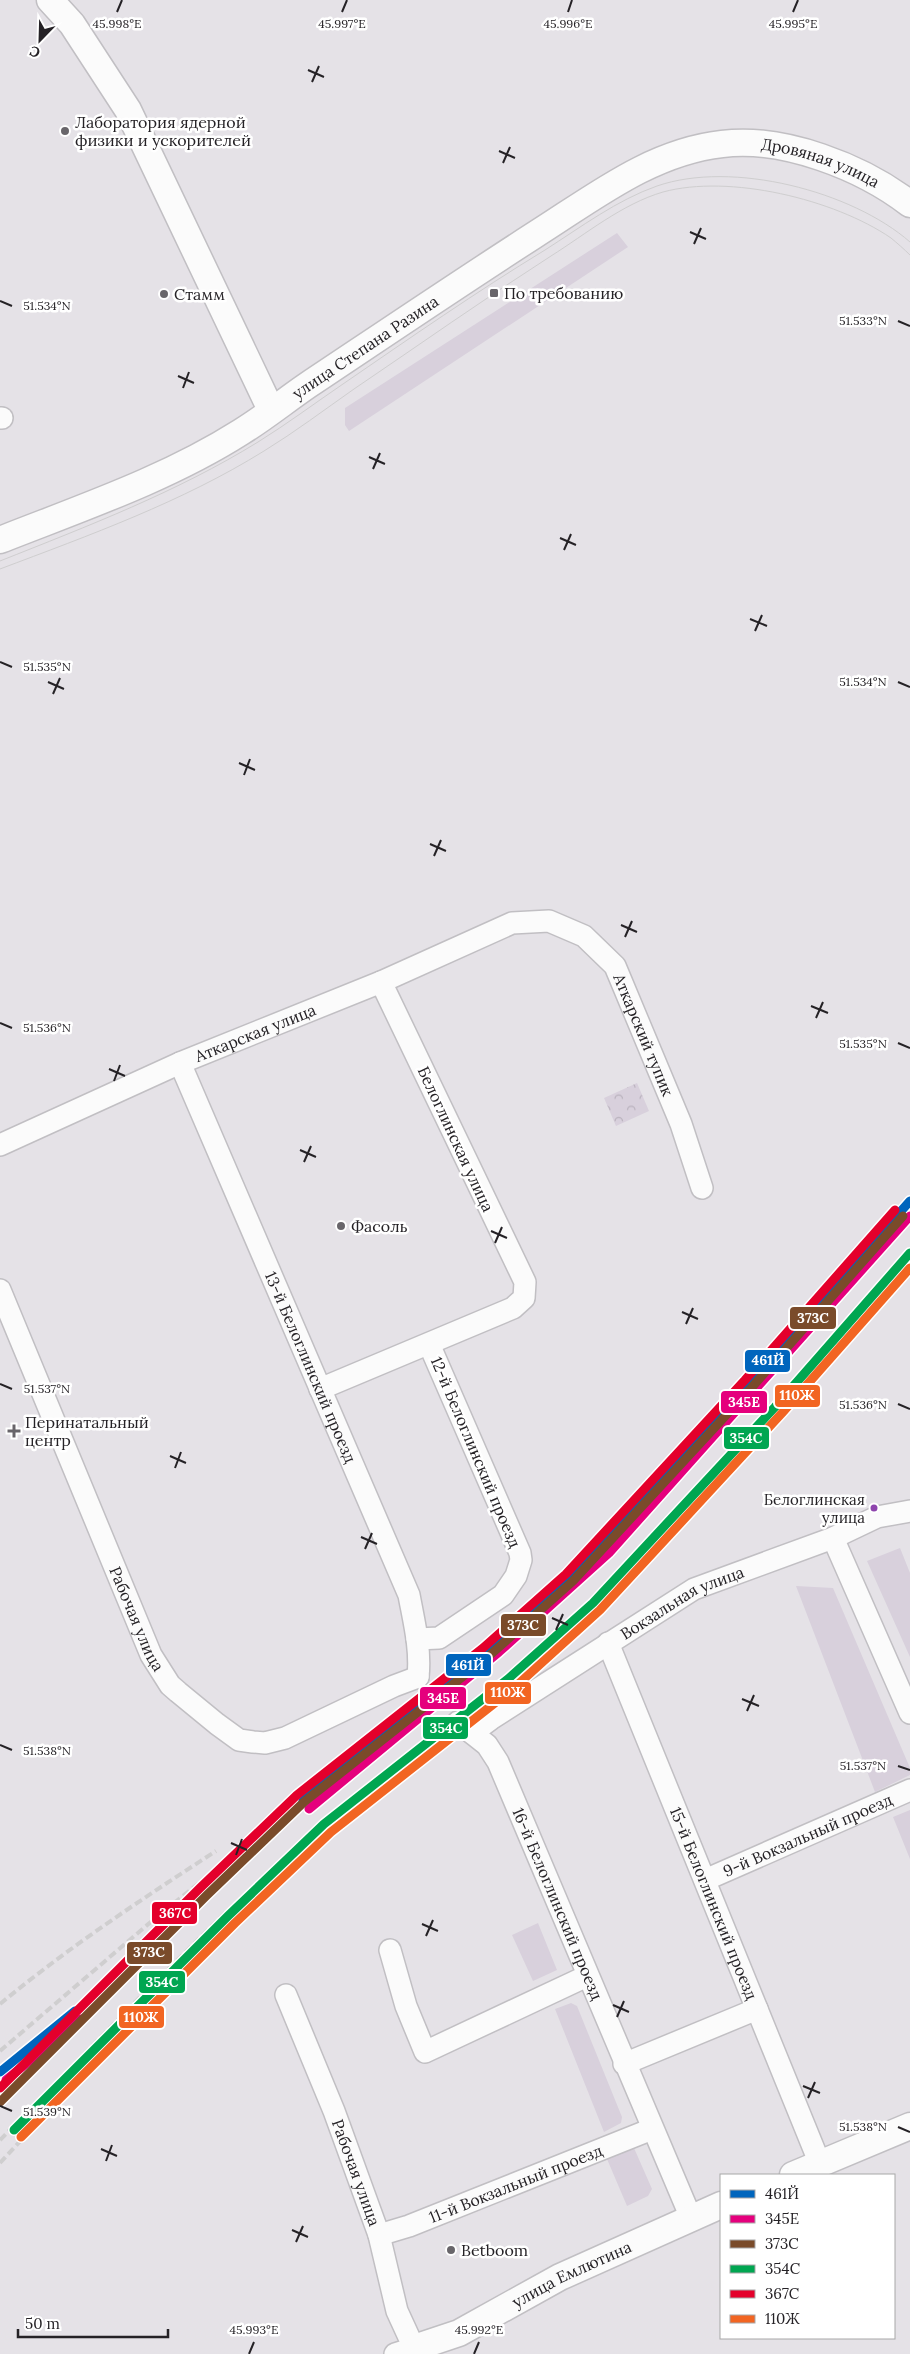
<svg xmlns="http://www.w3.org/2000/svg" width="910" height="2354" viewBox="0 0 910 2354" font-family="Lora,serif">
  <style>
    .grass { fill: #d8d0dc }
    .forest { fill: url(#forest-crowns) }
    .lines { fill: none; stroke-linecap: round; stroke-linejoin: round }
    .minor-tunnel { stroke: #bfbcc0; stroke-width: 21; stroke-dasharray: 21 11; stroke-linecap: butt }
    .minor-casing { stroke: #c1bfc3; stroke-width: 24 }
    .major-casing { stroke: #c1bfc3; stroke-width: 29 }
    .minor { stroke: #fbfbfb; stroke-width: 21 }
    .major { stroke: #fbfbfb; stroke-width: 26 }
    .tram { stroke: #cfcecf; stroke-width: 1 }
    .rail { stroke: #cfcecf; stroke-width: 4; stroke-dasharray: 8 4; stroke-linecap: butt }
    .rail-1-casing { stroke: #fff; stroke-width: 12 }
    .rail-2-casing { stroke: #fff; stroke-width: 12 }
    .rail-3-casing { stroke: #fff; stroke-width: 12 }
    .rail-4-casing { stroke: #fff; stroke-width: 12 }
    .rail-5-casing { stroke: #fff; stroke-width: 12 }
    .rail-6-casing { stroke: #fff; stroke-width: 12 }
    .rail-1 { stroke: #0065bd; stroke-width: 9 }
    .rail-2 { stroke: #e5007d; stroke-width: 9 }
    .rail-3 { stroke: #7a4b2a; stroke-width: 9 }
    .rail-4 { stroke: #00a651; stroke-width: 9 }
    .rail-5 { stroke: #e4002b; stroke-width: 9 }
    .rail-6 { stroke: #f26522; stroke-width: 9 }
    .ticks { fill: none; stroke: #252226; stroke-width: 2 }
    .poi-dot { fill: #68656a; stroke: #fff; stroke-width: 2 }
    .bus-dot { fill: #8e44ad; stroke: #fff; stroke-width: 2 }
    .labels { text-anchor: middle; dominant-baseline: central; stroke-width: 5; stroke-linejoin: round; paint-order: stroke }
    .bus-label { font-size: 15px; fill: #252226; stroke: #fff; text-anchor: end }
    .poi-label { font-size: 16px; fill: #252226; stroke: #fff; text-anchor: start }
    .street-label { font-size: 16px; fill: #252226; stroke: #fff }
    .ticks-label { font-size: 12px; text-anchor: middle; fill: #252226; stroke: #fff; stroke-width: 5; stroke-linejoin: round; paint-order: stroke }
    .line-badge { stroke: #fff; stroke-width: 2 }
    .badge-label { font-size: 14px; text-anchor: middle; font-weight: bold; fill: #fff }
  </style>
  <defs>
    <pattern id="forest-crowns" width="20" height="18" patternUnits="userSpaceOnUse" patternTransform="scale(1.25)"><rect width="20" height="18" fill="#d8d0dc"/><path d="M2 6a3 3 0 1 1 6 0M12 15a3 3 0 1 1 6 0" fill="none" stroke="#b9b2bd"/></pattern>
  </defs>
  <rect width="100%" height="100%" fill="#e5e2e7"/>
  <!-- grass -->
  <path class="grass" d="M 617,233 L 628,247 L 349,431 L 345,425 L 345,408 Z
    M 900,1548 L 910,1573 L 910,1657 L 867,1561 Z
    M 796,1586 L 833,1588 L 910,1768 L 910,1775 L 875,1792 Z
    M 910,1810 L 910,1859 L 893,1817 Z
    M 538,1923 L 557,1970 L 533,1981 L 512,1935 Z
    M 571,2003 L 577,2006 L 622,2117 L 621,2123 L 604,2132 L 555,2009 Z
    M 634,2148 L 652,2189 L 648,2196 L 627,2206 L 607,2159 Z"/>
  <!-- forest -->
  <path class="forest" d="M 637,1083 L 649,1111 L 616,1126 L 604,1098 Z"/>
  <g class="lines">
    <!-- minor-tunnel -->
    <path class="minor-tunnel" d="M 431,1688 L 458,1722"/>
    <!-- minor casing -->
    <g class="minor-casing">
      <g id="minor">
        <path d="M 0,418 L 2,418"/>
        <path id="s1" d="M 180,1063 L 409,1595 C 414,1622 421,1649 418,1677"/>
        <path id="s2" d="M 0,1145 L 180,1063 L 381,982 L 512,923 L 549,921 L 584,936 L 615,966 L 681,1124 L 702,1188"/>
        <path id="s3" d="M 0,1290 L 151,1655 L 170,1685 L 178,1692 L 217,1724 L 239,1740 L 253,1742 L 265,1743 L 285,1738 L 394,1686 L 418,1677"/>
        <path d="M 320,1389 L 513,1308 L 524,1298 L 525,1282 L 381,982"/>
        <path d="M 833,1538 L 910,1713"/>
        <path d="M 417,1639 L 439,1638 L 503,1595 L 516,1576 L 521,1560 L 520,1553 L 429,1344"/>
        <path id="s4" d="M 608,1643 L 820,2164"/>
        <path id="s5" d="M 458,1722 L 487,1745 L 498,1762 L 691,2218"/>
        <path id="s6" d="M 472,1733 L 491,1719 L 694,1589 L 833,1538 L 877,1517 L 910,1511"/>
        <path id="s7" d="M 705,1880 L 910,1790"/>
        <path d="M 390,1950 L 406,2006 L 425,2052 L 587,1976"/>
        <path id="s8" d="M 286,1995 L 334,2111 L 379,2235 L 397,2311 L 414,2348 L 395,2354"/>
        <path d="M 624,2064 L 757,2009"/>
        <path id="s9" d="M 379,2235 L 409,2226 L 652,2129"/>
      </g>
    </g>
    <!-- major casing -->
    <g class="major-casing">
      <g id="major">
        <path d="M 50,0 L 72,24 L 128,110 L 271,410"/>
        <path id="s10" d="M 0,540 C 81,508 167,479 241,432 C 264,418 286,400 308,385 C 383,335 457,285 533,236 C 592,199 650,152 722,144 C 783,136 862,167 910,204"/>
        <path d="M 793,2175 L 910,2126"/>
        <path id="s11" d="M 416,2354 L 414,2348 L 459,2333 L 560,2277 L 721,2205"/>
      </g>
    </g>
    <!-- minor -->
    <use href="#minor" class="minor"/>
    <!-- major -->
    <use href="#major" class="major"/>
    <!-- tram -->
    <path class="tram" d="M 0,561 C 88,526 177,492 258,442 C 287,424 315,403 343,384 C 410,338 476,292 545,250 C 581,227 617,200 657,186 C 732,160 852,191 910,242
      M 0,569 C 90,535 182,502 264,451 C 295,432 324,410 354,389 C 419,345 484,299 551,256 C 586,234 622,204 663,192 C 729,174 834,199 891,238 C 897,243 904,249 910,255"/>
    <!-- rail -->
    <path class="rail" d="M 0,2004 C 69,1947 142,1899 216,1851
      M 0,2051 L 160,1914 L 303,1801
      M 0,2086 L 75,2011
      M 0,2140 L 140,1997 L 227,1911
      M 0,2163 L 114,2039"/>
    <!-- rail-1 casing -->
    <g class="rail-1-casing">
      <path id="rail-1" d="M 303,1801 L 493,1645 L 602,1546 L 910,1201
        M 0,2072 L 75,2011"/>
    </g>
    <!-- rail-2 casing -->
    <g class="rail-2-casing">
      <path id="rail-2" d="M 309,1809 L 499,1652 L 609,1553 L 910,1216
        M 6,2080 L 81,2019"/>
    </g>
    <!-- rail-3 casing -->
    <g class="rail-3-casing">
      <path id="rail-3" d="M 0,2102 L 207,1895 L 304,1802 L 490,1655 L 573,1581 L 753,1386 L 903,1216"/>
    </g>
    <!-- rail-4 casing -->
    <g class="rail-4-casing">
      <path id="rail-4" d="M 14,2130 L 228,1916 L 324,1824 L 508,1679 L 593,1603 L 775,1407 L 910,1253"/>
    </g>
    <!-- rail-5 casing -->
    <g class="rail-5-casing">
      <path id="rail-5" d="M 0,2088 L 200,1888 L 297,1795 L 483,1648 L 566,1574 L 745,1380 L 895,1210"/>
    </g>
    <!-- rail-6 casing -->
    <g class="rail-6-casing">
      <path id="rail-6" d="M 21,2137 L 235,1923 L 331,1832 L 515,1687 L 600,1610 L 782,1413 L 910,1268"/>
    </g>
    <!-- rail-1 -->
    <use href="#rail-1" class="rail-1"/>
    <!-- rail-2 -->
    <use href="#rail-2" class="rail-2"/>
    <!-- rail-3 -->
    <use href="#rail-3" class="rail-3"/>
    <!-- rail-4 -->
    <use href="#rail-4" class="rail-4"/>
    <!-- rail-5 -->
    <use href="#rail-5" class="rail-5"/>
    <!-- rail-6 -->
    <use href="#rail-6" class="rail-6"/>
  </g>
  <!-- ticks -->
  <path class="ticks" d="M 117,12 L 122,0M 342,12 L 347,0M 568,12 L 572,0M 793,12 L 798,0M 308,70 L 324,77M 312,82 L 319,66M 499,151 L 515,158M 503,163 L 510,147M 690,232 L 706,239M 694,244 L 701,228M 0,301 L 12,306M 898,321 L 910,326M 178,376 L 194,383M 183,388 L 189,372M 369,457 L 385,464M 373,469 L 380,453M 560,538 L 576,545M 564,550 L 571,534M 750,619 L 767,626M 755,631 L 762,615M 0,662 L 12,667M 48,682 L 64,689M 898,682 L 910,687M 53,694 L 60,678M 239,763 L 255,770M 244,775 L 250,759M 430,844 L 446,851M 434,856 L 441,840M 621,925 L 637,932M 625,937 L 632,921M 811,1006 L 828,1013M 816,1018 L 823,1002M 0,1023 L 12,1028M 898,1043 L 910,1048M 109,1069 L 125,1076M 114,1081 L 120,1065M 300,1150 L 316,1157M 304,1162 L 311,1146M 491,1231 L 507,1238M 495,1243 L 502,1227M 682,1312 L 698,1319M 686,1324 L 693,1308M 0,1384 L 12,1389M 898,1404 L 910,1409M 170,1456 L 186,1463M 175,1468 L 181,1452M 361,1537 L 377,1544M 365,1549 L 372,1533M 552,1618 L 568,1625M 556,1630 L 563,1614M 742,1699 L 759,1706M 747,1711 L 754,1695M 0,1745 L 12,1750M 898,1766 L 910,1770M 231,1843 L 247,1850M 236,1855 L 242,1839M 422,1924 L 438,1931M 426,1936 L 433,1920M 613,2005 L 629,2012M 617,2017 L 624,2001M 803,2086 L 820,2093M 808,2098 L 815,2082M 0,2106 L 12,2111M 898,2127 L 910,2132M 101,2149 L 117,2156M 106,2161 L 112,2145M 292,2230 L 308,2237M 296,2242 L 303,2226M 249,2354 L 254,2342M 474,2354 L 479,2342"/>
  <!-- markers -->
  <g class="poi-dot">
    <circle cx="65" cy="131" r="5"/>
    <rect x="489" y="288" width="10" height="10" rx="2.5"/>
    <circle cx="164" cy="294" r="5"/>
    <circle cx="341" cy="1226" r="5"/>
    <path d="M11.5 1423.5h5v5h5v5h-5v5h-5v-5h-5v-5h5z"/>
    <circle cx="451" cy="2250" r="5"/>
  </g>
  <circle class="bus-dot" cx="874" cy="1508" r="4.5"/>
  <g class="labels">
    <!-- bus labels -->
    <g class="bus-label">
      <text x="865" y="1499">Белоглинская<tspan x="865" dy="18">улица</tspan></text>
    </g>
    <!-- poi labels -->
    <g class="poi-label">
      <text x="75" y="122">Лаборатория ядерной<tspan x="75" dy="18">физики и ускорителей</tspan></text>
      <text x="504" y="293">По требованию</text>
      <text x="174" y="294">Стамм</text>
      <text x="351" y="1226">Фасоль</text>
      <text x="25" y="1422">Перинатальный<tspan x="25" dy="18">центр</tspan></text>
      <text x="461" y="2250">Betboom</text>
    </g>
    <!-- street labels -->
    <g class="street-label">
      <text stroke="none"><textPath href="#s10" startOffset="930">Дровяная улица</textPath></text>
      <text stroke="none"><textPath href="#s10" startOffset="415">улица Степана Разина</textPath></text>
      <text stroke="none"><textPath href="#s2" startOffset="279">Аткарская улица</textPath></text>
      <text stroke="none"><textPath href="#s2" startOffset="751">Аткарский тупик</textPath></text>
      <text transform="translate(456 1139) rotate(65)">Белоглинская улица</text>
      <text stroke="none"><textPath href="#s1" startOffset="331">13-й Белоглинский проезд</textPath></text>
      <text transform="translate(476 1452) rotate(67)">12-й Белоглинский проезд</text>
      <text stroke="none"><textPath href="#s6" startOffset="248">Вокзальная улица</textPath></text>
      <text stroke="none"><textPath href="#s3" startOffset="356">Рабочая улица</textPath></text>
      <text stroke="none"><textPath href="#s7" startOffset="112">9-й Вокзальный проезд</textPath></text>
      <text stroke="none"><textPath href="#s4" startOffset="281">15-й Белоглинский проезд</textPath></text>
      <text stroke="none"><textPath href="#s5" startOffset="211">16-й Белоглинский проезд</textPath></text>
      <text stroke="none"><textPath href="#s8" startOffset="191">Рабочая улица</textPath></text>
      <text stroke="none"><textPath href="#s9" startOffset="146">11-й Вокзальный проезд</textPath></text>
      <text stroke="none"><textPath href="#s11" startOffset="181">улица Емлютина</textPath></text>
    </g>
  </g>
  <g class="ticks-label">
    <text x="342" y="28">45.997°E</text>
    <text x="793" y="28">45.995°E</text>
    <text x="117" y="28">45.998°E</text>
    <text x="568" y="28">45.996°E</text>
    <text x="47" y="310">51.534°N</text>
    <text x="863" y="325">51.533°N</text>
    <text x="47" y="671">51.535°N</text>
    <text x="863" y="686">51.534°N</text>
    <text x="47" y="1032">51.536°N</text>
    <text x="863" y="1048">51.535°N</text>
    <text x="47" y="1393">51.537°N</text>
    <text x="863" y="1409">51.536°N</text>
    <text x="47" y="1755">51.538°N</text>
    <text x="863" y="1770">51.537°N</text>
    <text x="47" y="2116">51.539°N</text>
    <text x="863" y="2131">51.538°N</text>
    <text x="254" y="2334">45.993°E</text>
    <text x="479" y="2334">45.992°E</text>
  </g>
  <g class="line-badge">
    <rect x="789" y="1306" width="48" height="24" rx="5" fill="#7a4b2a"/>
    <rect x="744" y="1349" width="47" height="24" rx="5" fill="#0065bd"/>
    <rect x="774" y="1384" width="47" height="24" rx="5" fill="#f26522"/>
    <rect x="720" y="1390" width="48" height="24" rx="5" fill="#e5007d"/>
    <rect x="723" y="1426" width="47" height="24" rx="5" fill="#00a651"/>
    <rect x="500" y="1613" width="47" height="24" rx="5" fill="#7a4b2a"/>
    <rect x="445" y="1653" width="47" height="24" rx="5" fill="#0065bd"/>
    <rect x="484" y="1681" width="48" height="24" rx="5" fill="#f26522"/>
    <rect x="419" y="1686" width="48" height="24" rx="5" fill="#e5007d"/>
    <rect x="422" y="1716" width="47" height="24" rx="5" fill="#00a651"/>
    <rect x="151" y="1901" width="47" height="24" rx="5" fill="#e4002b"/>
    <rect x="126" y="1941" width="47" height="24" rx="5" fill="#7a4b2a"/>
    <rect x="138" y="1970" width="48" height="24" rx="5" fill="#00a651"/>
    <rect x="118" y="2005" width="47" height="24" rx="5" fill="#f26522"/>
  </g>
  <g class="badge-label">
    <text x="813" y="1323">373C</text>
    <text x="768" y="1365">461Й</text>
    <text x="797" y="1400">110Ж</text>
    <text x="744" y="1407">345Е</text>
    <text x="746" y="1443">354С</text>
    <text x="523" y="1630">373C</text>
    <text x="468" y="1670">461Й</text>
    <text x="508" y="1697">110Ж</text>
    <text x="443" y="1703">345Е</text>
    <text x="446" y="1733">354С</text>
    <text x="175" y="1918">367С</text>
    <text x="149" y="1957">373C</text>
    <text x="162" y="1987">354С</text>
    <text x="141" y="2022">110Ж</text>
  </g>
  <!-- legend -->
  <rect x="720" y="2174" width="175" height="165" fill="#ffffff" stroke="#a8a7a8"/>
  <rect x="730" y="2190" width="25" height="8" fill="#0065bd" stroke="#a8a7a8"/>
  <text x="765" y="2199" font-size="15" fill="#252226">461Й</text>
  <rect x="730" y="2215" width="25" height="8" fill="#e5007d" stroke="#a8a7a8"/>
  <text x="765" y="2224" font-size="15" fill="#252226">345Е</text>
  <rect x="730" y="2240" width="25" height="8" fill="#7a4b2a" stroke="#a8a7a8"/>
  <text x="765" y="2249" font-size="15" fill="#252226">373C</text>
  <rect x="730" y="2265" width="25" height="8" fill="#00a651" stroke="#a8a7a8"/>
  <text x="765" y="2274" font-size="15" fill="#252226">354С</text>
  <rect x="730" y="2290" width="25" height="8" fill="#e4002b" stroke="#a8a7a8"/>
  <text x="765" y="2299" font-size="15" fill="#252226">367С</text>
  <rect x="730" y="2315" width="25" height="8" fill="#f26522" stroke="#a8a7a8"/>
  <text x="765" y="2324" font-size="15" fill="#252226">110Ж</text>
  <!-- north arrow -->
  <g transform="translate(40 40) rotate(203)" stroke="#ffffff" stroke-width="4" paint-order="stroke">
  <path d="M0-4L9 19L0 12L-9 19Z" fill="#252226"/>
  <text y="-8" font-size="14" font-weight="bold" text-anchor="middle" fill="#252226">С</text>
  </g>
  <!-- scale -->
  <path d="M18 2329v8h150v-8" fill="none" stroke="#252226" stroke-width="2.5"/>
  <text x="25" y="2329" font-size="15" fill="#252226" stroke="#ffffff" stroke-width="4" paint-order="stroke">50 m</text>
</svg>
